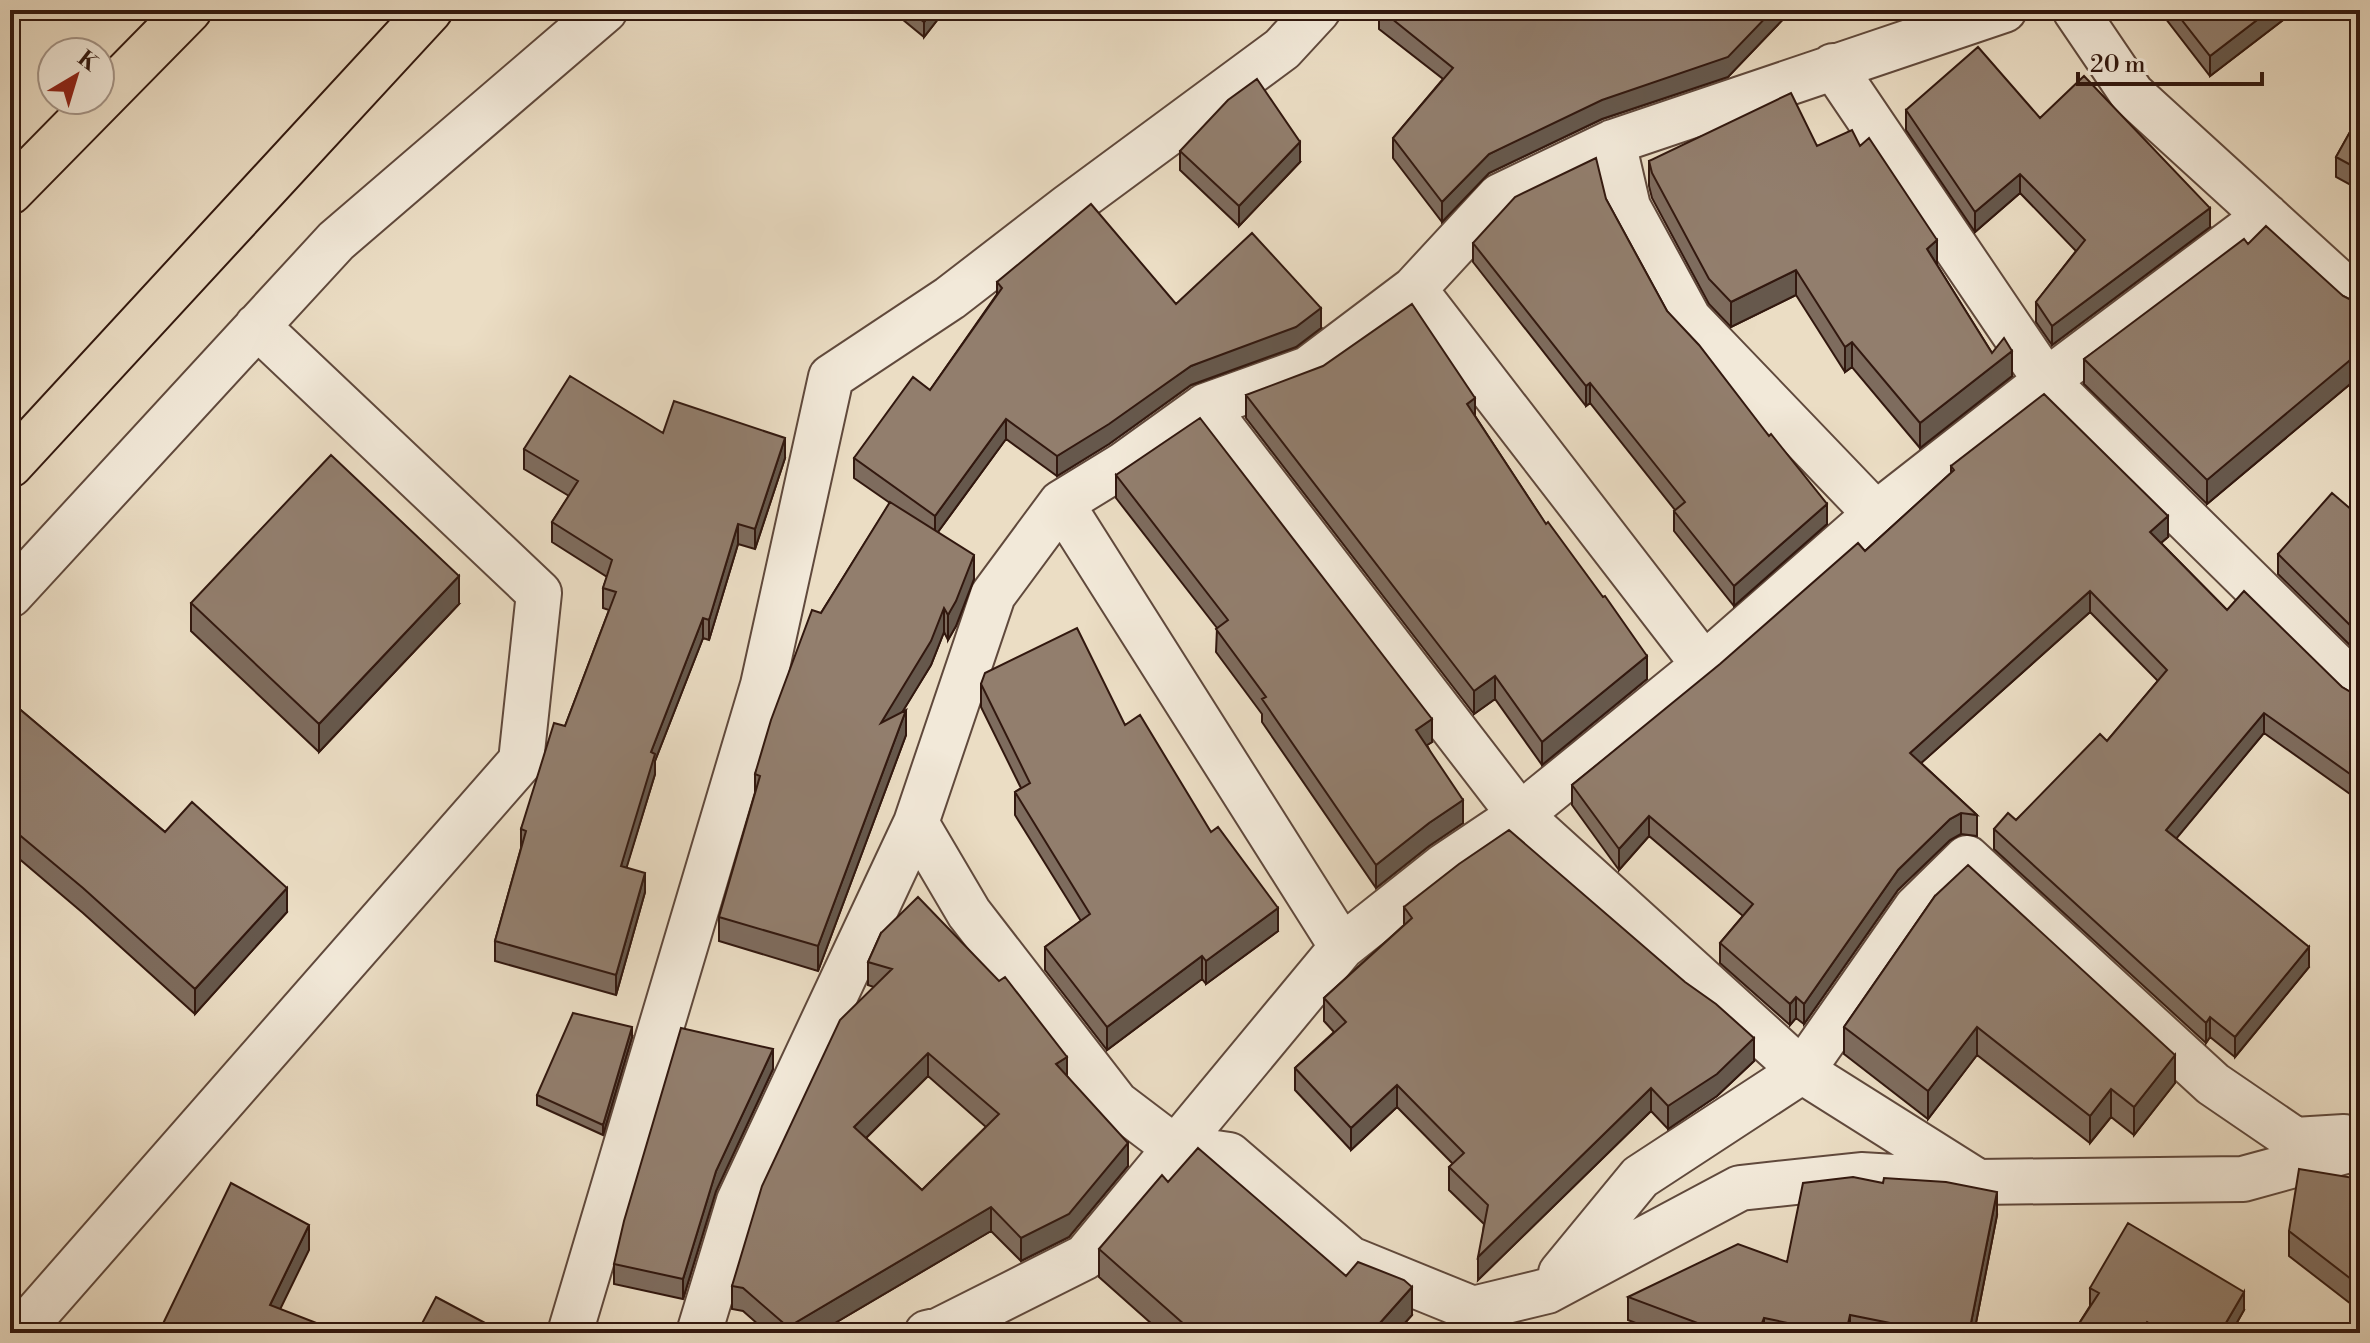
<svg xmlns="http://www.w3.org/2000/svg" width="2370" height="1343" viewBox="0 0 2370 1343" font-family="'Libre Bodoni',serif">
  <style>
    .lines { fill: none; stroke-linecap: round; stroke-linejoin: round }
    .minor-casing { stroke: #60493c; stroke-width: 48 }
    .major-casing { stroke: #32180f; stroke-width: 48 }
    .minor { stroke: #f2e9d9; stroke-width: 44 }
    .major { stroke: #ebddc4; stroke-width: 44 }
    .wall { fill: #7e6c5e; stroke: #32180f; stroke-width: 2; fill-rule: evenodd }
    .shaded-wall { fill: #66584c; stroke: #32180f; stroke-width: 2 }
    .building { fill: #927e6d; stroke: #32180f; stroke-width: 2; fill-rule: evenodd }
  </style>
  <rect width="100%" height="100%" fill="#ebddc4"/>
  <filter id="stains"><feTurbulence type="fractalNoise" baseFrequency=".0025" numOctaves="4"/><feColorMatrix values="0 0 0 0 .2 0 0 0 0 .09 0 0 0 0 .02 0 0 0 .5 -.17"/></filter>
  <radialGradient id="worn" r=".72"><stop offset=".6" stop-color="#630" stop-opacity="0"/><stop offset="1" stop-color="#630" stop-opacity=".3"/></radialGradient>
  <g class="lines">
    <!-- minor casing -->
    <g class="minor-casing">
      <path id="minor" d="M 2075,10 L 2132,94 L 2360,302
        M 1833,66 L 2046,381 L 2360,690
        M 1613,142 L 1628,207 L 1689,319 L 1876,514
        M 1414,289 L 1704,665
        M 1205,406 L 1520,815 L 1802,1071 L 1975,1180
        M 1061,503 L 1342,947
        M 10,595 L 336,241 L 605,10
        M 916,823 L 969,913 L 1116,1103 L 1174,1147 L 1229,1155 L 1350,1259 L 1473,1309 L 1547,1291 L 1740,1188 L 1861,1175 L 1977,1182 L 2243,1179 L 2360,1147
        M 1561,1273 L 1640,1177 L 1802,1071 L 1916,908 L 1967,858 L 2213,1084 L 2295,1140 L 2344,1137
        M 15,1333 L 36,1314 L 521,761 L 539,593 L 257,326
        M 570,1333 L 763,685 L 831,377 L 950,298 L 1068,207 L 1282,49 L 1318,10
        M 699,1333 L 739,1201 L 916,823 L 993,595 L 1061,503 L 1123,465 L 1205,406 L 1308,369 L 1414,289 L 1500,196 L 1613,142 L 2004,10
        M 927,1333 L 940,1330 L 1085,1257 L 1342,947 L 1444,866 L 1520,815 L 1704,665 L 1876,514 L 2046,381 L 2266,216"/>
    </g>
    <!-- major casing -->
    <g class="major-casing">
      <path id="major" d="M 10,192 L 189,10
        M 10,465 L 430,10"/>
    </g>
    <!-- minor -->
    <use href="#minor" class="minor"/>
    <!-- major -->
    <use href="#major" class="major"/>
  </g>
  <!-- wall -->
  <path class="wall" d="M 891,10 L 945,10 L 924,37 Z
    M 1379,10 L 1792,10 L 1728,77 L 1602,119 L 1489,173 L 1442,222 L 1393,158 L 1393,138 L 1443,79 L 1379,29 Z
    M 2159,10 L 2296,10 L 2210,76 Z
    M 1906,110 L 2210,227 L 2052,345 L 2036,322 L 2036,302 L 2076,251 L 2020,193 L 1975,232 L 1906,130 Z
    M 2360,114 L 2360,190 L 2336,177 L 2336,157 Z
    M 1817,146 L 1860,146 L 1937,265 L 1992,353 L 2012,376 L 1920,448 L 1852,367 L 1845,372 L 1796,295 L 1731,327 L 1709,304 L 1652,198 L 1649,186 L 1649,161 Z
    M 1180,151 L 1300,162 L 1239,226 L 1180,170 Z
    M 1606,199 L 1667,311 L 1827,524 L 1734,606 L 1674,531 L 1674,511 L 1675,510 L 1590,403 L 1586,406 L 1473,262 L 1473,243 Z
    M 2248,244 L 2343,296 L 2355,302 L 2360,302 L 2360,371 L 2349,385 L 2207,504 L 2084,384 L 2084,359 Z
    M 997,282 L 1176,304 L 1321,328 L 1296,347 L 1191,385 L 1109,444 L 1057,476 L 1006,439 L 938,532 L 974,579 L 956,626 L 948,640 L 944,632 L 931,665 L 902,712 L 906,735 L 818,971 L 719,941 L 719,917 L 755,794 L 755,774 L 821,613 L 890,503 L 854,478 L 854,458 L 930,390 L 997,294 Z
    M 1246,395 L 1475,416 L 1647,679 L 1542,765 L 1495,699 L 1474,714 L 1246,418 Z
    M 663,433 L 785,458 L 755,549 L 738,544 L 709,640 L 703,638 L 655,761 L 655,774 L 626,868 L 645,892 L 616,995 L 495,961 L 495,941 L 521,848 L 521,829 L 565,726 L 609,610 L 603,608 L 603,588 L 607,577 L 552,542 L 552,522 L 569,496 L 524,469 L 524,449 Z
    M 1951,466 L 2168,537 L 2161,543 L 2227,610 L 2342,687 L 2354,694 L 2360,694 L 2360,801 L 2264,733 L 2176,838 L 2309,967 L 2235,1057 L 2210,1037 L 2206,1043 L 1994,849 L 1994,829 L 2016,820 L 2107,741 L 2158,681 L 2090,612 L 1921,763 L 1977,815 L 1977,836 L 1961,834 L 1950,840 L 1898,890 L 1804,1024 L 1796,1018 L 1790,1025 L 1720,963 L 1720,943 L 1743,916 L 1649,836 L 1619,870 L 1572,805 L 1572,785 L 1865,551 L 1951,473 Z
    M 1116,475 L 1432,742 L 1427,745 L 1463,823 L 1429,846 L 1376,888 L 1262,722 L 1262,714 L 1216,652 L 1217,628 L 1116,498 Z
    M 2360,517 L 2360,655 L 2278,574 L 2278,554 Z
    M 191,603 L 459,604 L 319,752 L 191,631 Z
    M 981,684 L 1125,725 L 1211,832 L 1278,931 L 1206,984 L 1202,979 L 1107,1050 L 1045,970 L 1045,947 L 1081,921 L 1015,815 L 1015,792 L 1021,788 L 981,707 Z
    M 10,701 L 165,832 L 287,912 L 195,1014 L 83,913 L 10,851 Z
    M 1935,896 L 2175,1083 L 2134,1135 L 2111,1117 L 2090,1143 L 1977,1055 L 1928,1119 L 1844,1054 L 1844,1027 Z
    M 1404,907 L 1754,1061 L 1717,1096 L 1668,1129 L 1651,1111 L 1478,1280 L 1484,1224 L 1449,1190 L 1449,1167 L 1453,1164 L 1397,1107 L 1351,1150 L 1295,1090 L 1295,1068 L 1334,1032 L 1324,1021 L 1324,998 L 1404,925 Z
    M 881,933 L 1067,1076 L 1128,1166 L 1069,1237 L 1021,1261 L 991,1231 L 818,1333 L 768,1333 L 743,1311 L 732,1309 L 732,1286 L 874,987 L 868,985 L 868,962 ZM 928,1076 L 986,1127 L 922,1190 L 866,1138 Z
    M 632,1037 L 603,1135 L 537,1105 L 537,1095 Z
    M 773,1069 L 716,1191 L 683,1299 L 614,1284 L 614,1264 Z
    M 2360,1179 L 2360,1311 L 2289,1256 L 2289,1231 Z
    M 1168,1182 L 1346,1276 L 1412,1315 L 1396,1333 L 1162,1333 L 1099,1277 L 1099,1249 Z
    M 1997,1215 L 1974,1333 L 1661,1333 L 1628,1320 L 1628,1297 Z
    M 2090,1288 L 2244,1310 L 2231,1333 L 2073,1333 L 2090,1306 Z"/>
  <!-- shaded-wall -->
  <path class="shaded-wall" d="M 934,10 L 945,10 L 924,37 L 924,22 Z
    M 1773,10 L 1792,10 L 1728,77 L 1602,119 L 1489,173 L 1442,222 L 1442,202 L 1489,154 Z
    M 2270,10 L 2296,10 L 2210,76 L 2210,56 Z
    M 1300,142 L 1300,162 L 1239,226 L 1239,206 Z
    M 2020,174 L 2020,193 L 1975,232 L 1975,212 Z
    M 2210,208 L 2210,227 L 2052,345 L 2052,326 Z
    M 1937,240 L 1937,265 L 1927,249 Z
    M 1796,270 L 1796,295 L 1731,327 L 1731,302 Z
    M 1321,308 L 1321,328 L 1296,347 L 1191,385 L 1109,444 L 1057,476 L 1057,456 L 1191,366 Z
    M 1852,342 L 1852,367 L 1845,372 L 1845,347 Z
    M 2360,347 L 2360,371 L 2349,385 L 2207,504 L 2207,480 Z
    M 2012,351 L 2012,376 L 1920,448 L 1920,423 Z
    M 1590,383 L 1590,403 L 1586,406 L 1586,386 Z
    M 1475,398 L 1475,421 L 1467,404 Z
    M 1006,419 L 1006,439 L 935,536 L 935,516 Z
    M 785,438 L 785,458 L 755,549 L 755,529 Z
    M 1827,504 L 1827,524 L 1734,606 L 1734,586 Z
    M 2168,516 L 2168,537 L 2150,552 L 2150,532 Z
    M 738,524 L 738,544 L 709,640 L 709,620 Z
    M 974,555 L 974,579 L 956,626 L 948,640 L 948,615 Z
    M 459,576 L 459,604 L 319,752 L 319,724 Z
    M 2090,591 L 2090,612 L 1910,773 L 1910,753 Z
    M 944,608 L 944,632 L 931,665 L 881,747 L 881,723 Z
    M 703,618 L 703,638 L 655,761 L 655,774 L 621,886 L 621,866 L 651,752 Z
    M 1647,656 L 1647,679 L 1542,765 L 1542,742 Z
    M 1495,676 L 1495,699 L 1474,714 L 1474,691 Z
    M 906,710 L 906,735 L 818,971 L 818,946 Z
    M 2264,713 L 2264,733 L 2166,851 L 2166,830 Z
    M 1432,719 L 1432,742 L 1416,752 L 1416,730 Z
    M 1463,800 L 1463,823 L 1429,846 L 1376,888 L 1376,865 L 1429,823 Z
    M 1961,813 L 1961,834 L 1950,840 L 1898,890 L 1804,1024 L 1804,1004 L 1898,870 L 1950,819 Z
    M 1649,816 L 1649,836 L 1619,870 L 1619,849 Z
    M 645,873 L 645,892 L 616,995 L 616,975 Z
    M 287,888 L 287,912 L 195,1014 L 195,989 Z
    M 1278,908 L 1278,931 L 1206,984 L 1206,961 Z
    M 2309,947 L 2309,967 L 2235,1057 L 2235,1037 Z
    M 1202,956 L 1202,979 L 1107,1050 L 1107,1027 Z
    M 1796,997 L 1796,1018 L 1790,1025 L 1790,1004 Z
    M 2210,1017 L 2210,1037 L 2206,1043 L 2206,1023 Z
    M 632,1027 L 632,1037 L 603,1135 L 603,1125 Z
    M 1977,1027 L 1977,1055 L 1928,1119 L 1928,1091 Z
    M 1754,1038 L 1754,1061 L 1717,1096 L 1668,1129 L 1668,1106 Z
    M 773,1049 L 773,1069 L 716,1191 L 683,1299 L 683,1279 L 716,1171 Z
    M 928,1053 L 928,1076 L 854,1150 L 854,1127 Z
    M 2175,1055 L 2175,1083 L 2134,1135 L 2134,1107 Z
    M 1067,1057 L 1067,1080 L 1056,1064 Z
    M 1397,1085 L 1397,1107 L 1351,1150 L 1351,1128 Z
    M 1651,1088 L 1651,1111 L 1478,1280 L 1478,1257 Z
    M 2111,1089 L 2111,1117 L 2090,1143 L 2090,1116 Z
    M 1128,1143 L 1128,1166 L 1069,1237 L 1021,1261 L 1021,1238 Z
    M 1997,1192 L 1997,1215 L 1974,1333 L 1969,1333 Z
    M 991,1207 L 991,1231 L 818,1333 L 788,1333 L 788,1327 Z
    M 309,1225 L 309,1250 L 270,1330 L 270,1305 Z
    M 1412,1287 L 1412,1315 L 1396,1333 L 1371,1333 Z
    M 2244,1292 L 2244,1310 L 2231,1333 L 2220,1333 Z
    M 1850,1315 L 1850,1333 L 1846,1333 Z
    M 1764,1318 L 1764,1333 L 1758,1333 Z
    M 2147,1322 L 2147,1333 L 2140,1333 Z"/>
  <!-- building -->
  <path class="building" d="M 909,10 L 934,10 L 924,22 Z
    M 1381,10 L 1773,10 L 1728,57 L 1602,100 L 1489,154 L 1442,202 L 1393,138 L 1453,68 Z
    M 2174,10 L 2270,10 L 2210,56 Z
    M 1978,47 L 2040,118 L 2084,76 L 2210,208 L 2052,326 L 2036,302 L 2085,240 L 2020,174 L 1975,212 L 1906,110 Z
    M 1257,79 L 1300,142 L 1239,206 L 1180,151 L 1228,100 Z
    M 1791,93 L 1817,146 L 1852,130 L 1860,146 L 1869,138 L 1937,240 L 1927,249 L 1992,353 L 2004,338 L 2012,351 L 1920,423 L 1852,342 L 1845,347 L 1796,270 L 1731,302 L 1709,279 L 1652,173 L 1649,161 Z
    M 2360,114 L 2360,170 L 2336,157 Z
    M 1596,158 L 1606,199 L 1667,311 L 1699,345 L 1769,436 L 1771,434 L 1827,504 L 1734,586 L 1674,511 L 1685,502 L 1590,383 L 1586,386 L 1473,243 L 1515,197 Z
    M 1091,204 L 1176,304 L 1252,233 L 1321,308 L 1296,327 L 1191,366 L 1109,424 L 1057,456 L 1006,419 L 935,516 L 854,458 L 913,377 L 930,390 L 1002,288 L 997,282 Z
    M 2266,226 L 2343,296 L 2355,302 L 2360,302 L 2360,347 L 2349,361 L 2207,480 L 2084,359 L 2244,239 L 2248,244 Z
    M 1412,304 L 1475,398 L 1467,404 L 1546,524 L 1548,522 L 1603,597 L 1605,596 L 1647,656 L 1542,742 L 1495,676 L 1474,691 L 1246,395 L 1323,366 Z
    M 570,376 L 663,433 L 674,401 L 785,438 L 755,529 L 738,524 L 709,620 L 703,618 L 651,752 L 655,754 L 621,866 L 645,873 L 616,975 L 495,941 L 526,831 L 521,829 L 554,723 L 565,726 L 616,592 L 603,588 L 612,560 L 552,522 L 578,481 L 524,449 Z
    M 2044,394 L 2168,516 L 2150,532 L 2227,610 L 2244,591 L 2342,687 L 2354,694 L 2360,694 L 2360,781 L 2264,713 L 2166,830 L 2309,947 L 2235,1037 L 2210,1017 L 2206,1023 L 1994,829 L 2008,813 L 2016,820 L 2100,734 L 2107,741 L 2167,670 L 2090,591 L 1910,753 L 1977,815 L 1961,813 L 1950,819 L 1898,870 L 1804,1004 L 1796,997 L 1790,1004 L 1720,943 L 1753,904 L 1649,816 L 1619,849 L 1572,785 L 1720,664 L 1858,543 L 1865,551 L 1954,470 L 1951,466 Z
    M 1200,418 L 1432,719 L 1416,730 L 1463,800 L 1429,823 L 1376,865 L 1262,699 L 1266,697 L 1216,629 L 1228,620 L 1116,475 Z
    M 331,455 L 459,576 L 319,724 L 191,603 Z
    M 2332,493 L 2360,517 L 2360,635 L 2278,554 Z
    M 890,502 L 974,555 L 956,601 L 948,615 L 944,608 L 931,641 L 881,723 L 906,710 L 818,946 L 719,917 L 760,776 L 755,774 L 771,720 L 812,610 L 821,613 Z
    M 1077,628 L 1125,725 L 1140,715 L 1211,832 L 1218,827 L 1278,908 L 1206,961 L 1202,956 L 1107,1027 L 1045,947 L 1090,914 L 1015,792 L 1030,783 L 981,684 L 985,673 Z
    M 10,701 L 165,832 L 192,802 L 287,888 L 195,989 L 83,888 L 10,827 Z
    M 1509,830 L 1685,982 L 1716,1004 L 1754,1038 L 1717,1074 L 1668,1106 L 1651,1088 L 1478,1257 L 1488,1205 L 1449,1167 L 1464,1153 L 1397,1085 L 1351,1128 L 1295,1068 L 1346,1022 L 1324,998 L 1412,918 L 1404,907 L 1459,864 Z
    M 1968,865 L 2175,1055 L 2134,1107 L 2111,1089 L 2090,1116 L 1977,1027 L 1928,1091 L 1844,1027 L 1935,896 Z
    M 918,897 L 999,981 L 1005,977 L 1067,1057 L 1056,1064 L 1128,1143 L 1069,1214 L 1021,1238 L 991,1207 L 788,1327 L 743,1288 L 732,1286 L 762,1186 L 840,1020 L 892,969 L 868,962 L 881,933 ZM 928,1053 L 999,1114 L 922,1190 L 854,1127 Z
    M 573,1013 L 632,1027 L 603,1125 L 537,1095 Z
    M 681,1028 L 773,1049 L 716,1171 L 683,1279 L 614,1264 L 624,1221 Z
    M 1198,1148 L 1346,1276 L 1358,1262 L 1404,1280 L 1412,1287 L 1371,1333 L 1194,1333 L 1099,1249 L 1162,1175 L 1168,1182 Z
    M 2299,1169 L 2360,1179 L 2360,1286 L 2289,1231 Z
    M 1853,1177 L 1883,1183 L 1884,1178 L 1946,1182 L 1997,1192 L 1969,1333 L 1940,1333 L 1850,1315 L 1846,1333 L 1836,1333 L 1764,1318 L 1758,1333 L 1724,1333 L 1628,1297 L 1738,1244 L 1787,1262 L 1803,1183 Z
    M 231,1183 L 309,1225 L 270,1305 L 342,1333 L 162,1333 L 159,1332 Z
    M 2128,1223 L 2244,1292 L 2220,1333 L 2166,1333 L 2147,1322 L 2140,1333 L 2073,1333 L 2099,1293 L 2090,1288 Z
    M 436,1297 L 487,1324 L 482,1333 L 417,1333 Z"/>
  <!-- margin -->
  <rect width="2370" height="1343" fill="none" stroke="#ebddc4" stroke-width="40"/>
  <rect x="12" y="12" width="2346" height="1319" fill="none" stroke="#32180f" stroke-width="4"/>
  <rect x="20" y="20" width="2330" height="1303" fill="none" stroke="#32180f" stroke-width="2"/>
  <!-- north arrow -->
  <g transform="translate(76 76) rotate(38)"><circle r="38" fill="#f2e9d9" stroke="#a59588" stroke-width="2"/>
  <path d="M0-6L14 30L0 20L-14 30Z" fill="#8f2418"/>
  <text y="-12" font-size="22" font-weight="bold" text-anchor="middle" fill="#32180f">K</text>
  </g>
  <!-- scale -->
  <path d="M2078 72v12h184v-12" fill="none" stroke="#32180f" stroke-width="4"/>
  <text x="2090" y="72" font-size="24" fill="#32180f" stroke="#f2e9d9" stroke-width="6" paint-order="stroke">20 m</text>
  <rect width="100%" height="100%" filter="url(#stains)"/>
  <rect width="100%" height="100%" fill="url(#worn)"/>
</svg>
